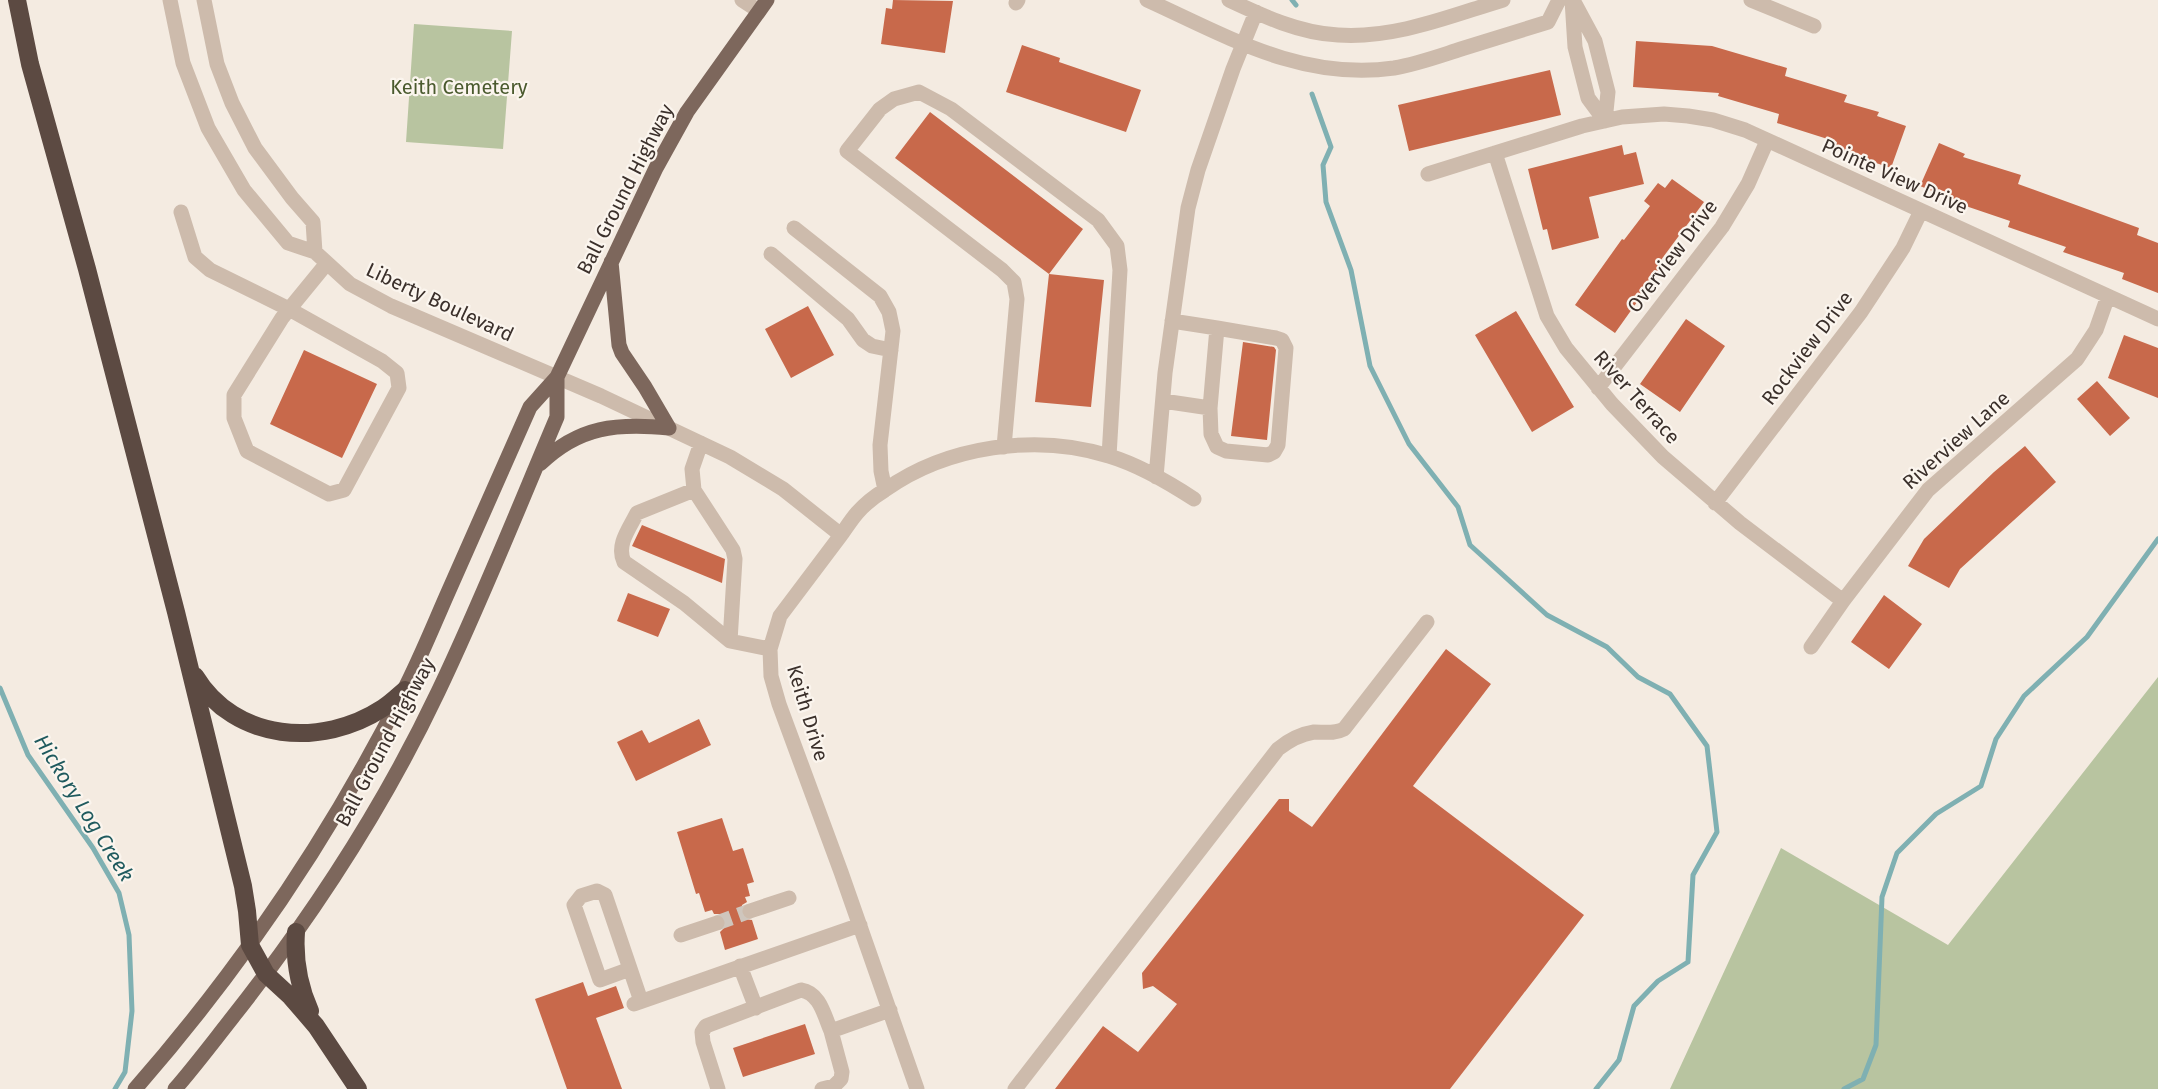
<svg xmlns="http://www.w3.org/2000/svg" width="2158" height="1089" viewBox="0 0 2158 1089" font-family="'Fira Sans',sans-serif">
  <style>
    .green { fill: #b8c4a0 }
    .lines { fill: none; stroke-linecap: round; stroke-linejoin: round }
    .stream { stroke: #7fb0b2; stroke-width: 5 }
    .building { fill: #c8694b }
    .minor-tunnel { stroke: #cfc6bd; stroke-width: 15; stroke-dasharray: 15 8; stroke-linecap: butt }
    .minor { stroke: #cdbbac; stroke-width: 15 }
    .major { stroke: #7d675c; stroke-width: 15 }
    .highway { stroke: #5c4a42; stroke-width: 18 }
    .labels { text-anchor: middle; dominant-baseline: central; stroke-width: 4.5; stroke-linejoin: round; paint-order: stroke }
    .park-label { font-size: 20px; fill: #4a5a2e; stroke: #fbf5ee }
    .street-label { font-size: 20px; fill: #3b302b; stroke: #fbf5ee }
    .water-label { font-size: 21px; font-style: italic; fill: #1f5a5e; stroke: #fbf5ee }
  </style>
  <rect width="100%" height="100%" fill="#f4ebe1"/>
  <!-- green -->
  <path class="green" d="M 414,24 L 512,31 L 503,149 L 406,142 Z
    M 2158,677 L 2158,1089 L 1670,1089 L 1781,848 L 1948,945 Z"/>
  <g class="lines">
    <!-- stream -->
    <path class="stream" d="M 1292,0 L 1296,5
      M 1312,94 L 1331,147 L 1323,165 L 1326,202 L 1351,270 L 1370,366 L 1409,444 L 1458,507 L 1470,545 L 1547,615 L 1607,647 L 1638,677 L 1670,694 L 1707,746 L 1717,832 L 1693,875 L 1688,962 L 1658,981 L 1634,1006 L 1619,1060 L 1596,1089
      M 0,688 L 28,755 L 93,848 L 119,893 L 129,935 L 132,1011 L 125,1072 L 115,1089
      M 1844,1089 L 1863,1079 L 1876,1045 L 1882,897 L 1897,853 L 1936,814 L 1981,786 L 1996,739 L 2024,696 L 2087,637 L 2158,539"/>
  </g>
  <!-- building -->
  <path class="building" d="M 893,0 L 953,1 L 945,53 L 881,44 L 886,8 L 892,9 Z
    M 1636,41 L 1712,46 L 1787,68 L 1785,76 L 1847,95 L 1844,102 L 1879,112 L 1877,116 L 1906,126 L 1891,168 L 1834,149 L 1837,142 L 1777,123 L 1779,114 L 1718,96 L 1719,93 L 1633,87 Z
    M 1022,45 L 1060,58 L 1059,62 L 1141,90 L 1126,132 L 1006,92 Z
    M 1550,70 L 1561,115 L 1409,151 L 1398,105 Z
    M 930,112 L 1083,229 L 1049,274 L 895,158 Z
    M 1939,143 L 1965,154 L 1963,157 L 2021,175 L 2018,184 L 2139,228 L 2137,235 L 2158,243 L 2158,293 L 2122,279 L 2124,273 L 2063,252 L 2066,247 L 2008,227 L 2010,221 L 1951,201 L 1952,199 L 1920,186 Z
    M 1622,145 L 1624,155 L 1636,152 L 1644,184 L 1589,197 L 1599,238 L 1552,250 L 1547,229 L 1543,230 L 1528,169 Z
    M 1672,179 L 1704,202 L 1658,264 L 1662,267 L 1615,333 L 1575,305 L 1622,239 L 1624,240 L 1650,206 L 1644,201 L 1658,183 L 1665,188 Z
    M 1049,274 L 1104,280 L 1091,407 L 1035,402 Z
    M 808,306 L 834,355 L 791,378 L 765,329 Z
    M 1516,311 L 1574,407 L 1532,432 L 1475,335 Z
    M 1686,319 L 1725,346 L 1680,412 L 1640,384 Z
    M 2124,335 L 2158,348 L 2158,398 L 2108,378 Z
    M 1243,342 L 1274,347 L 1276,350 L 1267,440 L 1231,436 Z
    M 304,350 L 377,384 L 342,458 L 270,424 Z
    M 2097,381 L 2130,418 L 2110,436 L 2077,399 Z
    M 2025,446 L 2056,482 L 1960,569 L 1949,588 L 1908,566 L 1924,539 L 1994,472 Z
    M 642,525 L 725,559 L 722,583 L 632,546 Z
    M 628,593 L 670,609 L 658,637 L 617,621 Z
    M 1884,595 L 1922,624 L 1889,669 L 1851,642 Z
    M 1446,649 L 1491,684 L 1413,786 L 1584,915 L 1450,1089 L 1055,1089 L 1103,1026 L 1138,1052 L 1177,1004 L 1153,986 L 1143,989 L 1142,973 L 1279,799 L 1289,799 L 1289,811 L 1312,827 Z
    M 699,719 L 711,745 L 636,781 L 617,742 L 642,730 L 649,743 Z
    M 722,818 L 733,851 L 743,848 L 754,882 L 747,884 L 750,896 L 745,897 L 747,902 L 742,905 L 741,914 L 744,919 L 752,920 L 758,939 L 725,950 L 720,932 L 726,926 L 726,919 L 720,914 L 714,914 L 712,910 L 705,912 L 699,893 L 696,894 L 677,832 Z
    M 583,982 L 588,996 L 616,986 L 624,1008 L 596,1018 L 622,1089 L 567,1089 L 535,999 Z
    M 805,1024 L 815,1054 L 743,1077 L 733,1048 Z"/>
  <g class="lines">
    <!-- minor-tunnel -->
    <path class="minor-tunnel" d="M 717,923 L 750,911"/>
    <!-- minor -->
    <path class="minor" d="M 170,0 L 183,63 L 208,128 L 244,190 L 288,243 L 315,252 L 350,284 L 391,306 L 601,396 L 730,457 L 783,489 L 841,535 L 780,616 L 770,649 L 771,676 L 779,704 L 841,872 L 917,1089
      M 204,0 L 217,64 L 232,103 L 255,148 L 292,198 L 313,222 L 315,252
      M 742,0 L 759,11
      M 1147,0 C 1228,37 1302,81 1394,68 C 1417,64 1439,56 1461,49 C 1490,40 1519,31 1548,22 L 1559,0
      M 1229,0 C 1263,16 1299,33 1338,35 C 1395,39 1450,16 1503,0
      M 1572,0 L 1575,47 L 1588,98 L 1605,121
      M 1751,0 L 1814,26
      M 1574,2 L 1595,41 L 1608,92 L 1605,121
      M 1016,3 L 1018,0
      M 1495,153 L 1547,316 L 1566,348 L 1612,404 L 1663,457 L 1740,523 L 1843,601
      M 1428,174 L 1582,126 L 1622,117 L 1664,114 L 1688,116 L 1713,120 L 1745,130 L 2158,319
      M 181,212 L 195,257 L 210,270 L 289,309 L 382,361 L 397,373 L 399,388 L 344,490 L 329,494 L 247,451 L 234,418 L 234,395 L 282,318 L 327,263
      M 794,228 L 880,296 L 889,312 L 893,331 L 880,445 L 881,471 L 885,490
      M 771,254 L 848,319 L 863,340 L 872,346 L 891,350
      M 1598,388 L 1722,227 L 1748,184 L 1767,141
      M 1163,401 L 1210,408 L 1217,328 L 1172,321
      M 1210,408 L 1211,434 L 1217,447 L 1226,451 L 1268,455 L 1274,452 L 1278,445 L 1286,348 L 1282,340 L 1276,338 L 1217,328
      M 701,443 L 692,469 L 694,490 L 637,513 C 629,529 616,545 624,562 L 684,603 L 730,641 L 770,649
      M 1004,447 L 1017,299 L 1014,282 L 1002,270 L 847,151 L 880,109 L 894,99 L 919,92 L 951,109 L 1098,220 L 1117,246 L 1120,270 L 1109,456
      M 1156,477 L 1165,373 L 1188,208 L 1198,170 L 1233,69 L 1256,12
      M 694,490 L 733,550 L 735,559 L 730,641
      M 1715,503 L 1861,312 L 1903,248 L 1921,211
      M 841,535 C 846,528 851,520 857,513 C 865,504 875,496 885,490 C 947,446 1036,433 1109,456 C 1139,465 1168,482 1194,499
      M 1811,647 L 1843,601 L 1928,490 L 2077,359 L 2096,330 L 2108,296
      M 750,911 L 789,898
      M 681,935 L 717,923
      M 740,966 L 756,1008
      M 630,969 L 600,980 L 574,905 L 581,896 L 597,891 L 605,895 L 641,1001
      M 634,1004 L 860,925
      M 718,1089 L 703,1042 L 702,1032 L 706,1026 L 801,990 C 820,993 824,1015 831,1031
      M 822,1089 L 834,1086 L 841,1079 L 842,1072 L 831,1031 L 890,1010
      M 1015,1089 L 1278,749 C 1288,741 1301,734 1314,732 C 1324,732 1335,734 1344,729 L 1427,622"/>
    <!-- major -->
    <path class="major" d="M 611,262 L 619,345 L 622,353 L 645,387 L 669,428
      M 540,464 C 579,426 617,423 669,428
      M 135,1089 C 240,969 331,835 403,692 C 419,661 432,629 446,597 C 474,534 502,470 530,407 L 557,377 L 656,168 L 687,112 L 767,0
      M 175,1089 C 195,1066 213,1042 232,1018 C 311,918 383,808 438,692 C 481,602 518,509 557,417 L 557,377"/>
    <!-- highway -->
    <path class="highway" d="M 17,0 L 30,64 L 87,269 L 176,612 L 243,886 L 247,911 L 250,945 L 266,974 L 291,997 L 316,1026 L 358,1089
      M 195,676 C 235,742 322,748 383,708 C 391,703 398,696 405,690
      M 296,932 C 294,960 298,984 310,1011"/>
  </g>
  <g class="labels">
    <!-- park labels -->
    <g class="park-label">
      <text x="459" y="87">Keith Cemetery</text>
    </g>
    <!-- street labels -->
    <g class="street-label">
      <text transform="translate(1895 176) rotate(24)">Pointe View Drive</text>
      <text transform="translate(625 189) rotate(-63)">Ball Ground Highway</text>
      <text transform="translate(1672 256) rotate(-53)">Overview Drive</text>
      <text transform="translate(440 302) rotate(25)">Liberty Boulevard</text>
      <text transform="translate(1807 348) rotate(-53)">Rockview Drive</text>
      <text transform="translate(1637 397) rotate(48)">River Terrace</text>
      <text transform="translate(1956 440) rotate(-42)">Riverview Lane</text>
      <text transform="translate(808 713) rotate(73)">Keith Drive</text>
      <text transform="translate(385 742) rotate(-62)">Ball Ground Highway</text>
    </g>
    <!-- water labels -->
    <g class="water-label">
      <text transform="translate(84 808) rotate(58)">Hickory Log Creek</text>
    </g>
  </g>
</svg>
